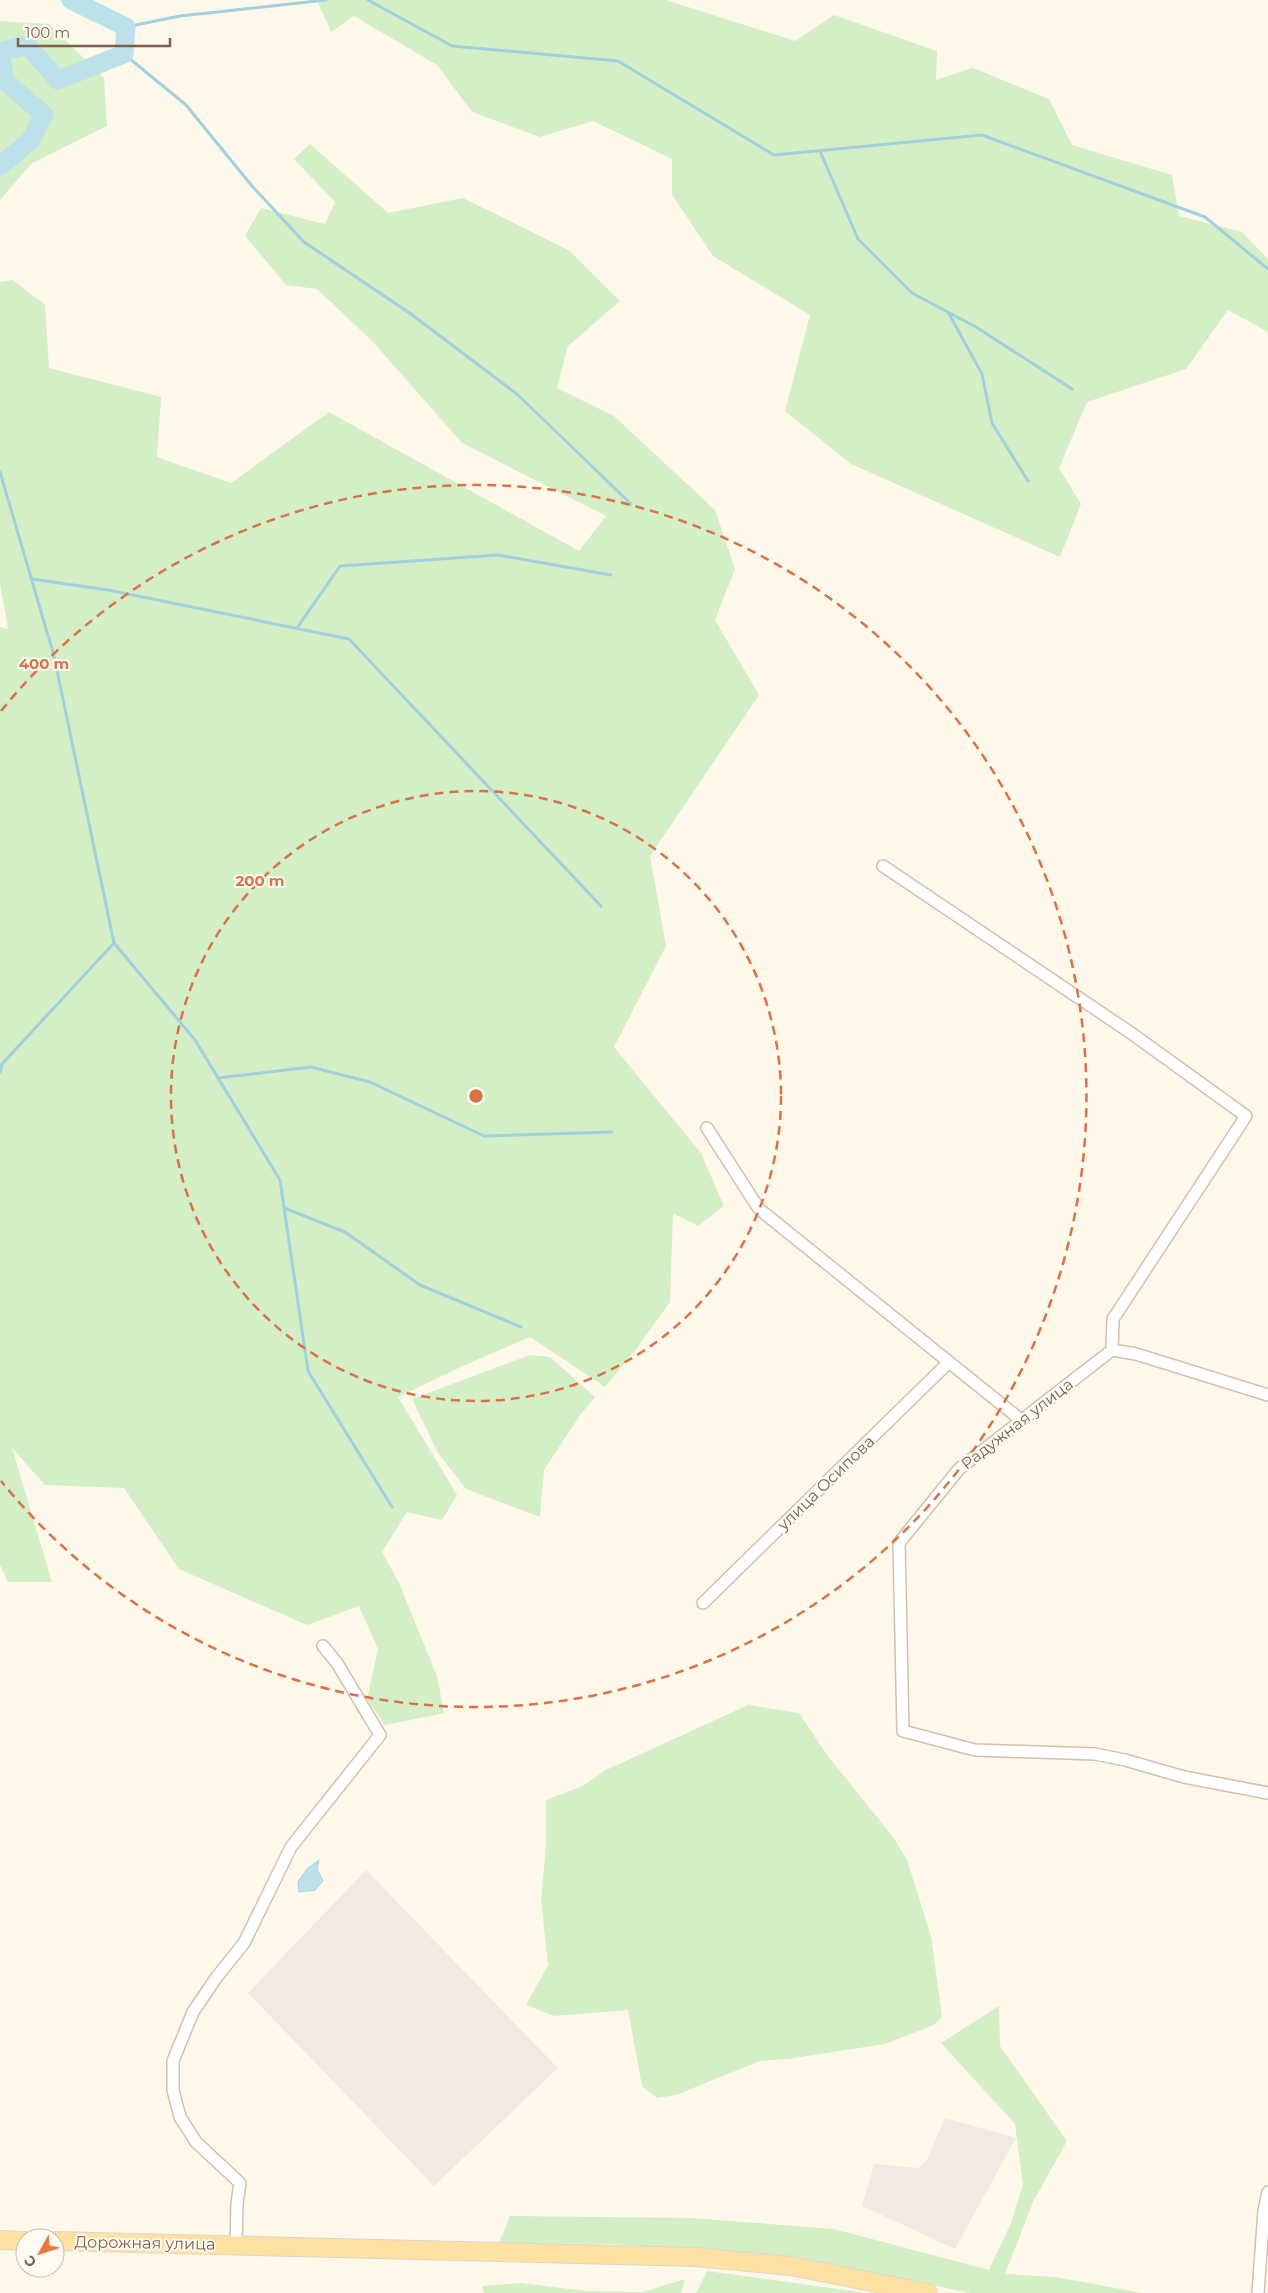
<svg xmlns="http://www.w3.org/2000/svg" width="1268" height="2293" viewBox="0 0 1268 2293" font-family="Montserrat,sans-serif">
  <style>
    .industrial { fill: #f0eae3 }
    .green { fill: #d4eec6 }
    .water { fill: #bce1eb; stroke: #a1d1de }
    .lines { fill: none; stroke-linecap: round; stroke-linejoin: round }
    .stream { stroke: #a1d1de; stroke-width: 3 }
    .river { stroke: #bce1eb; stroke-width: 19 }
    .street-casing { stroke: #d3c0ae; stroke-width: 14 }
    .primary-casing { stroke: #ddd5d0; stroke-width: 20 }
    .street { stroke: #fff; stroke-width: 11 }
    .primary { stroke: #ffe1a1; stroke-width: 18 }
    .ring { fill: none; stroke: #da7147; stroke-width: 2.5; stroke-dasharray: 9 6 }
    .labels { text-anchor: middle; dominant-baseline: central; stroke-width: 4; stroke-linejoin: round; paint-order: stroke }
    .street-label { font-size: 16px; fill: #7d5f4a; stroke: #fffbf3 }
    .centre { fill: #da7147; stroke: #fffbf3; stroke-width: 2.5 }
    .ring-label { font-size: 15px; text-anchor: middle; font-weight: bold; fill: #da7147; stroke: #fffbf3; stroke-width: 4; stroke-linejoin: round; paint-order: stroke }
  </style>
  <rect width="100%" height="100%" fill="#fef8ea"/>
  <!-- industrial -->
  <path class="industrial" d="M 366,1870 L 558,2068 L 434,2186 L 248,1993 Z
    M 945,2118 L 1016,2138 L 955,2249 L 862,2206 L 874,2164 L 918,2168 L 927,2160 Z"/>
  <!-- green -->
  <path class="green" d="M 317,0 L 666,0 L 795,41 L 834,15 L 937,51 L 936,80 L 973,68 L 1049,99 L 1072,145 L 1172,175 L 1179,216 L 1242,232 L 1268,259 L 1268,332 L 1228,310 L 1186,369 L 1087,402 L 1059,468 L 1081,504 L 1060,557 L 851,464 L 785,411 L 810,315 L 713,256 L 672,195 L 672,159 L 593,121 L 540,137 L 472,112 L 437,65 L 354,16 L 331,32 Z
    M 0,21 L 49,24 L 104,78 L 107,126 L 32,163 L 0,200 Z
    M 310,144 L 388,213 L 463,198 L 570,251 L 620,301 L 568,346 L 557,388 L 614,416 L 715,510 L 735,569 L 715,620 L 759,695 L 650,856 L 666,946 L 614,1047 L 701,1153 L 724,1206 L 698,1226 L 673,1213 L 670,1302 L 636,1349 L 605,1387 L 530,1337 L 465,1365 L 398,1397 L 457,1495 L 442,1520 L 407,1512 L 382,1552 L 399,1583 L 437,1676 L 444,1713 L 385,1725 L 367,1699 L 378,1649 L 359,1606 L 307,1625 L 179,1569 L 124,1488 L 45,1485 L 12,1448 L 52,1582 L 8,1582 L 0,1565 L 0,627 L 8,629 L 0,583 L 0,282 L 13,280 L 45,305 L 49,368 L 161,397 L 157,457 L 231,483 L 329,412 L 579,551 L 606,516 L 462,443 L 373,342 L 317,289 L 286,285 L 245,236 L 261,208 L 325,224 L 335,202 L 294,159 Z
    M 530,1355 L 550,1357 L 595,1397 L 580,1415 L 544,1470 L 540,1517 L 466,1489 L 438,1453 L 412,1399 Z
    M 748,1705 L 799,1713 L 827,1755 L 893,1837 L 907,1860 L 931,1936 L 942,2017 L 934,2025 L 885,2044 L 788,2059 L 760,2061 L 676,2095 L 657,2098 L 642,2086 L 628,2010 L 554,2016 L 526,2005 L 548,1965 L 541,1899 L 546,1846 L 546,1800 L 583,1786 L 604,1771 Z
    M 999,2006 L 1000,2046 L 1067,2141 L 1033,2202 L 1005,2274 L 1056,2277 L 1142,2293 L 970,2293 L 826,2263 L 708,2250 L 612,2244 L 499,2243 L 510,2216 L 692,2218 L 834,2229 L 989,2270 L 1011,2223 L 1023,2184 L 1015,2124 L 941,2043 Z
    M 707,2271 L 867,2293 L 696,2293 Z
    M 685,2279 L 681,2293 L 484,2293 L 482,2286 L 521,2283 L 585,2291 L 643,2292 Z"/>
  <!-- water -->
  <path class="water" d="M 319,1860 L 317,1869 L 323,1881 L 315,1890 L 299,1892 L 298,1882 L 307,1869 Z"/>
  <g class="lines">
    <!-- stream -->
    <path class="stream" d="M 368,0 L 452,46 L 618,61 L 774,155 L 982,135 L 1205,217 L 1268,269
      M 126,27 L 180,16 L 326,0
      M 124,54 L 186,105 L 252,186 L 304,242 L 411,314 L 518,395 L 631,504
      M 820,151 L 858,239 L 912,293 L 976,327 L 1072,389
      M 948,312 L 982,374 L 992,423 L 1028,481
      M 0,472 L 54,656 L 114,943 L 195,1040 L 280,1180 L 308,1371 L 392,1507
      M 32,579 L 108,590 L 349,639 L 601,906
      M 297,628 L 340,566 L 498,555 L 611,575
      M 0,1072 L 2,1064 L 114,943
      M 218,1078 L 311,1067 L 370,1082 L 484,1136 L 612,1132
      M 284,1208 L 345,1232 L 420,1285 L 521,1327"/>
    <!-- river -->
    <path class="river" d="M 0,166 L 30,141 L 44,115 L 5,81 L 0,52 L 27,45 L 58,80 L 124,54 L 126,27 L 71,0"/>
    <!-- street casing -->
    <g class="street-casing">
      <path id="street" d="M 883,866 L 1131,1033 L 1246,1116 L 1113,1319 L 1112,1350
        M 707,1128 L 759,1209 L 1021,1420
        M 1268,1395 L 1136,1354 L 1112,1350 L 959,1469 L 899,1543 L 903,1731 L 975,1750 L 1095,1754 L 1125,1760 L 1184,1777 L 1268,1793
        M 703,1603 L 949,1362
        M 236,2246 L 237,2203 L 240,2183 L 196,2142 L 180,2117 L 173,2090 L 173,2061 L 193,2012 L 216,1978 L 244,1943 L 291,1847 L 380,1735 L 337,1663 L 323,1646
        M 1258,2293 L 1264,2211 L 1268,2192"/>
    </g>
    <!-- primary casing -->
    <g class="primary-casing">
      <path id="primary" d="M 0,2240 L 25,2241
        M 55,2241 L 696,2257 L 791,2266 L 928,2293"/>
    </g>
    <!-- street -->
    <use href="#street" class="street"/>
    <!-- primary -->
    <use href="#primary" class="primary"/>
  </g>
  <!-- distance rings -->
  <g class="ring">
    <circle cx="476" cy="1096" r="305"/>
    <path d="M1 711A611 611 0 1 1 1 1481"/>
  </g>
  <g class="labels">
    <!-- street labels -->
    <g class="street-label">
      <text transform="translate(1017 1424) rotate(-38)">Радужная улица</text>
      <text transform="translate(826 1483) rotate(-44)">улица Осипова</text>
      <text transform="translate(145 2243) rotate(1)">Дорожная улица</text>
    </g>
  </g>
  <circle cx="476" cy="1096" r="8" class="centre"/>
  <g class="ring-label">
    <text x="44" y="669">400 m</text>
    <text x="260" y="886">200 m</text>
  </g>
  <!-- north arrow -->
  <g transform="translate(40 2253) rotate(230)"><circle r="24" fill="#fffbf3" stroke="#cbbdaf"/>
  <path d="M0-4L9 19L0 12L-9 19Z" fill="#f17646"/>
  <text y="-8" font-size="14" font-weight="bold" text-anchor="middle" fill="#7d5f4a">С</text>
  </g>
  <!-- scale -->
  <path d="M18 38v8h152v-8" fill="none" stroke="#7d5f4a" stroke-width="2.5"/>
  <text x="25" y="38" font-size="15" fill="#7d5f4a" stroke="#fffbf3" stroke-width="4" paint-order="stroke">100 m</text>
</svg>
